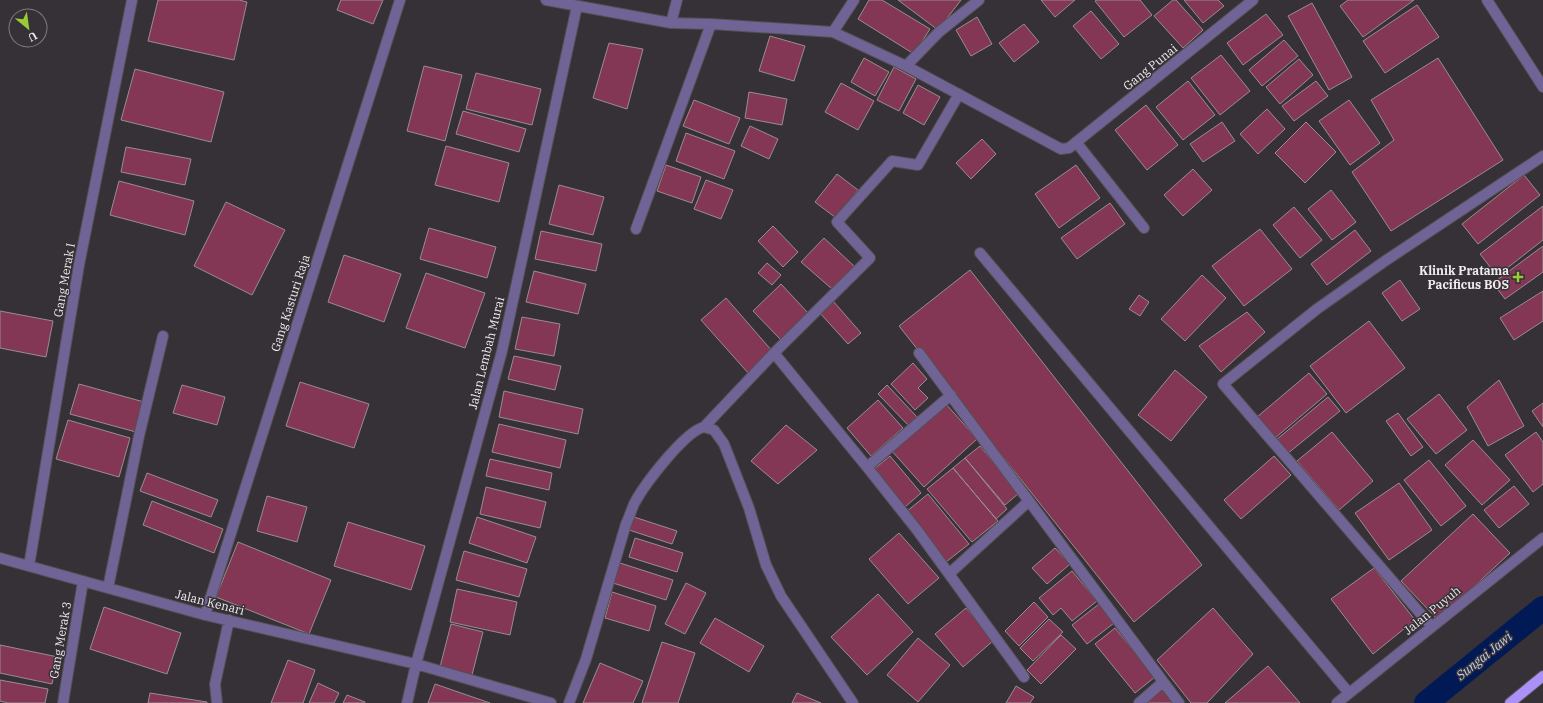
<svg xmlns="http://www.w3.org/2000/svg" width="1543" height="703" viewBox="0 0 1543 703" font-family="'IBM Plex Serif',serif">
  <style>
    .lines { fill: none; stroke-linecap: round; stroke-linejoin: round }
    .canal { stroke: #011a55; stroke-width: 24 }
    .building { fill: #843754; stroke: #978e90 }
    .service-casing { stroke: #534f53; stroke-width: 12 }
    .minor-casing { stroke: #534f53; stroke-width: 12 }
    .tertiary-casing { stroke: #534f53; stroke-width: 12 }
    .primary-casing { stroke: #534f53; stroke-width: 12 }
    .service { stroke: #6f6495; stroke-width: 10 }
    .minor { stroke: #6f6495; stroke-width: 10 }
    .tertiary { stroke: #6f6495; stroke-width: 10 }
    .primary { stroke: #ab91f7; stroke-width: 10 }
    .poi-dot { fill: #99cb35; stroke: #363136; stroke-width: 1.5 }
    .labels { text-anchor: middle; dominant-baseline: central; stroke-width: 3; stroke-linejoin: round; paint-order: stroke }
    .street-label { font-size: 12px; fill: #eeebee; stroke: #363136 }
    .poi-label { font-size: 12px; font-weight: bold; fill: #eeebee; stroke: #363136; text-anchor: end }
    .water-label { font-size: 13px; font-style: italic; fill: #bcd1f6; stroke: #363136 }
  </style>
  <rect width="100%" height="100%" fill="#363136"/>
  <g class="lines">
    <!-- canal -->
    <path class="canal" d="M 1426,703 L 1543,608"/>
  </g>
  <!-- building -->
  <path class="building" d="M 158,0 L 239,0 L 247,2 L 234,60 L 148,41 Z
    M 341,0 L 383,0 L 373,24 L 337,10 Z
    M 869,0 L 882,0 L 930,29 L 914,54 L 858,19 Z
    M 898,0 L 961,0 L 938,30 Z
    M 1041,0 L 1075,0 L 1055,17 Z
    M 1097,0 L 1140,0 L 1152,15 L 1124,37 L 1095,1 Z
    M 1173,0 L 1176,0 L 1203,30 L 1183,48 L 1154,16 Z
    M 1184,0 L 1218,0 L 1224,6 L 1203,23 Z
    M 1348,0 L 1414,0 L 1363,37 L 1340,6 Z
    M 1312,3 L 1352,77 L 1329,90 L 1288,16 Z
    M 1417,5 L 1439,37 L 1385,73 L 1363,41 Z
    M 1091,11 L 1119,44 L 1101,59 L 1073,26 Z
    M 1266,14 L 1283,35 L 1243,65 L 1227,43 Z
    M 977,17 L 992,44 L 971,56 L 956,30 Z
    M 1024,24 L 1039,42 L 1014,62 L 999,43 Z
    M 770,36 L 805,46 L 794,81 L 759,71 Z
    M 1284,40 L 1298,56 L 1262,86 L 1249,70 Z
    M 609,43 L 643,49 L 627,109 L 593,98 Z
    M 1221,55 L 1250,91 L 1220,115 L 1191,78 Z
    M 864,58 L 889,72 L 875,96 L 851,82 Z
    M 1438,58 L 1503,160 L 1391,231 L 1352,172 L 1394,140 L 1371,100 Z
    M 1299,59 L 1313,75 L 1280,104 L 1266,87 Z
    M 424,66 L 462,75 L 445,141 L 407,131 Z
    M 894,67 L 916,79 L 899,111 L 877,100 Z
    M 135,69 L 224,92 L 211,142 L 121,120 Z
    M 476,73 L 541,89 L 532,125 L 466,109 Z
    M 1188,81 L 1215,115 L 1183,140 L 1156,107 Z
    M 1316,81 L 1328,96 L 1294,121 L 1282,106 Z
    M 841,83 L 874,101 L 858,130 L 825,112 Z
    M 918,85 L 940,97 L 924,125 L 903,113 Z
    M 749,92 L 787,99 L 782,125 L 745,118 Z
    M 694,100 L 740,118 L 729,144 L 683,126 Z
    M 1349,100 L 1380,143 L 1350,165 L 1319,121 Z
    M 1146,105 L 1178,145 L 1147,170 L 1115,130 Z
    M 1267,109 L 1285,129 L 1258,154 L 1240,134 Z
    M 463,111 L 526,129 L 519,152 L 456,134 Z
    M 1222,122 L 1235,141 L 1203,162 L 1190,144 Z
    M 1306,122 L 1336,152 L 1305,183 L 1275,153 Z
    M 750,126 L 778,139 L 769,159 L 741,146 Z
    M 686,133 L 735,151 L 724,179 L 676,161 Z
    M 982,139 L 996,154 L 971,179 L 956,163 Z
    M 446,146 L 509,163 L 499,202 L 435,185 Z
    M 126,147 L 191,159 L 185,185 L 121,172 Z
    M 666,165 L 701,177 L 692,203 L 657,191 Z
    M 1076,165 L 1100,198 L 1059,228 L 1035,194 Z
    M 1193,169 L 1212,190 L 1183,216 L 1164,195 Z
    M 837,174 L 858,190 L 836,218 L 815,202 Z
    M 1524,175 L 1540,195 L 1478,244 L 1462,224 Z
    M 706,180 L 733,190 L 721,219 L 694,209 Z
    M 119,181 L 194,201 L 185,235 L 110,215 Z
    M 559,185 L 604,197 L 593,235 L 549,224 Z
    M 1331,190 L 1356,222 L 1332,240 L 1308,209 Z
    M 226,202 L 285,230 L 252,295 L 194,266 Z
    M 1110,203 L 1125,224 L 1077,259 L 1061,238 Z
    M 1543,206 L 1543,240 L 1497,276 L 1480,254 Z
    M 1294,207 L 1322,240 L 1300,258 L 1273,225 Z
    M 773,226 L 798,252 L 783,267 L 758,241 Z
    M 429,228 L 496,247 L 487,278 L 420,259 Z
    M 1260,229 L 1292,269 L 1244,306 L 1212,266 Z
    M 1355,230 L 1371,251 L 1327,285 L 1311,264 Z
    M 541,231 L 602,244 L 596,271 L 535,259 Z
    M 824,238 L 854,266 L 832,289 L 801,262 Z
    M 1543,246 L 1543,272 L 1505,299 L 1493,283 Z
    M 344,255 L 401,274 L 384,322 L 328,302 Z
    M 767,263 L 781,275 L 772,285 L 758,273 Z
    M 970,270 L 1202,565 L 1134,622 L 899,326 Z
    M 534,271 L 586,284 L 578,314 L 526,302 Z
    M 426,273 L 485,293 L 465,348 L 406,328 Z
    M 1202,275 L 1226,298 L 1185,341 L 1161,319 Z
    M 1400,280 L 1420,309 L 1402,321 L 1382,293 Z
    M 781,284 L 809,314 L 781,340 L 753,311 Z
    M 1543,291 L 1543,321 L 1514,340 L 1500,318 Z
    M 1139,295 L 1149,302 L 1140,316 L 1129,309 Z
    M 726,298 L 773,352 L 749,374 L 701,320 Z
    M 833,301 L 861,333 L 848,344 L 820,313 Z
    M 0,311 L 53,321 L 46,357 L 0,348 Z
    M 1247,312 L 1265,332 L 1221,372 L 1199,346 Z
    M 522,317 L 560,324 L 554,356 L 515,349 Z
    M 1369,321 L 1405,368 L 1346,413 L 1310,366 Z
    M 514,356 L 561,366 L 555,390 L 508,379 Z
    M 913,363 L 927,379 L 918,388 L 928,398 L 915,410 L 891,384 Z
    M 1175,370 L 1207,397 L 1171,441 L 1138,415 Z
    M 1309,373 L 1327,394 L 1275,438 L 1257,417 Z
    M 1499,380 L 1524,426 L 1488,446 L 1467,407 Z
    M 300,382 L 369,404 L 354,448 L 286,426 Z
    M 79,384 L 144,402 L 136,432 L 70,414 Z
    M 182,385 L 225,397 L 217,425 L 173,413 Z
    M 887,385 L 917,417 L 908,425 L 878,394 Z
    M 504,391 L 583,409 L 578,434 L 499,417 Z
    M 1439,394 L 1467,430 L 1436,454 L 1407,419 Z
    M 1328,397 L 1340,411 L 1287,454 L 1276,440 Z
    M 878,400 L 903,428 L 871,456 L 847,428 Z
    M 945,403 L 977,439 L 924,487 L 891,450 Z
    M 1543,403 L 1543,427 L 1532,411 Z
    M 1398,413 L 1423,447 L 1411,456 L 1386,421 Z
    M 68,420 L 130,438 L 119,477 L 56,459 Z
    M 499,424 L 566,440 L 560,468 L 492,452 Z
    M 786,425 L 817,450 L 778,484 L 751,461 Z
    M 1332,432 L 1373,481 L 1339,510 L 1297,461 Z
    M 1536,432 L 1543,442 L 1543,484 L 1533,492 L 1505,455 Z
    M 1473,440 L 1510,480 L 1482,505 L 1445,465 Z
    M 980,446 L 1019,493 L 1005,505 L 965,458 Z
    M 890,456 L 921,493 L 905,507 L 873,470 Z
    M 1274,456 L 1291,475 L 1241,519 L 1224,500 Z
    M 965,458 L 1007,509 L 996,519 L 953,468 Z
    M 490,459 L 552,473 L 549,490 L 486,476 Z
    M 1429,460 L 1466,506 L 1441,526 L 1404,480 Z
    M 953,468 L 998,521 L 972,542 L 927,489 Z
    M 147,473 L 218,500 L 211,517 L 140,491 Z
    M 1399,483 L 1432,530 L 1389,560 L 1355,513 Z
    M 1514,486 L 1529,504 L 1499,528 L 1484,510 Z
    M 486,487 L 546,502 L 540,528 L 480,514 Z
    M 928,494 L 969,544 L 946,562 L 906,512 Z
    M 267,496 L 307,507 L 297,542 L 257,531 Z
    M 152,501 L 223,529 L 214,553 L 143,525 Z
    M 1473,514 L 1510,553 L 1438,620 L 1401,581 Z
    M 477,517 L 536,537 L 527,563 L 469,543 Z
    M 634,517 L 677,531 L 672,544 L 629,530 Z
    M 348,522 L 425,546 L 411,590 L 334,566 Z
    M 899,533 L 939,578 L 908,604 L 869,559 Z
    M 635,538 L 683,553 L 677,572 L 629,557 Z
    M 238,542 L 331,580 L 309,634 L 216,597 Z
    M 1055,548 L 1070,564 L 1047,584 L 1032,568 Z
    M 464,551 L 527,569 L 519,597 L 456,580 Z
    M 620,563 L 673,580 L 666,600 L 613,583 Z
    M 1374,568 L 1415,620 L 1373,654 L 1331,599 Z
    M 1072,571 L 1097,601 L 1072,621 L 1061,608 L 1053,615 L 1039,598 Z
    M 686,583 L 706,593 L 685,634 L 665,624 Z
    M 457,589 L 517,602 L 510,635 L 450,622 Z
    M 612,592 L 656,606 L 649,631 L 605,618 Z
    M 878,594 L 913,632 L 867,675 L 831,637 Z
    M 1034,602 L 1048,617 L 1019,646 L 1005,631 Z
    M 1099,604 L 1114,623 L 1087,644 L 1072,625 Z
    M 104,607 L 181,633 L 167,674 L 90,649 Z
    M 966,608 L 994,640 L 963,667 L 935,634 Z
    M 1213,608 L 1253,654 L 1207,703 L 1191,703 L 1157,660 Z
    M 715,618 L 764,646 L 749,672 L 700,643 Z
    M 1049,619 L 1063,632 L 1033,661 L 1020,648 Z
    M 451,624 L 483,632 L 472,675 L 440,667 Z
    M 1115,628 L 1155,677 L 1135,693 L 1095,644 Z
    M 1061,635 L 1076,649 L 1041,684 L 1027,670 Z
    M 918,638 L 950,665 L 918,702 L 887,675 Z
    M 662,642 L 695,653 L 678,703 L 642,703 Z
    M 0,645 L 58,657 L 52,684 L 0,673 Z
    M 288,660 L 315,670 L 303,703 L 271,703 Z
    M 600,663 L 643,681 L 633,703 L 583,703 Z
    M 1268,666 L 1300,703 L 1225,703 Z
    M 0,680 L 48,689 L 45,703 L 8,703 L 0,701 Z
    M 318,683 L 339,693 L 334,703 L 309,703 Z
    M 435,684 L 490,703 L 428,703 Z
    M 1016,686 L 1034,697 L 1030,703 L 1006,703 Z
    M 1162,689 L 1174,703 L 1147,703 Z
    M 150,693 L 207,702 L 207,703 L 148,703 Z
    M 797,693 L 821,703 L 792,703 Z
    M 347,695 L 365,702 L 365,703 L 343,703 Z"/>
  <g class="lines">
    <!-- service casing -->
    <g class="service-casing">
      <path id="service" d="M 980,253 L 1349,693"/>
    </g>
    <!-- minor casing -->
    <g class="minor-casing">
      <path id="minor" d="M 546,0 L 671,23 L 711,24 L 833,32 L 906,66 L 1061,149 L 1069,148 L 1253,0
        M 671,23 L 677,0
        M 833,32 L 854,0
        M 906,66 L 939,32 L 979,0
        M 1076,142 L 1144,228
        M 636,229 L 711,24
        M 774,353 L 870,258 L 837,222 L 892,161 L 918,165 L 959,94
        M 919,353 L 1179,703
        M 704,427 L 774,353 L 867,467 L 951,395
        M 867,467 L 917,530 L 1024,677
        M 0,558 L 205,615 L 416,664 L 551,703
        M 29,566 L 79,265 L 132,0
        M 950,573 L 1029,501
        M 108,588 L 139,436 L 163,336
        M 205,615 L 400,0
        M 1432,627 L 1223,384 L 1317,309 L 1385,261 L 1543,156
        M 63,703 L 83,581
        M 217,703 L 215,684 L 229,620
        M 407,703 L 416,664 L 502,351 L 577,6
        M 569,703 L 586,659 L 626,524 C 629,518 631,511 634,504 C 644,485 684,432 704,427 L 714,430 L 724,444 L 749,508 L 766,565 L 781,596 L 853,703
        M 1139,703 L 1163,682
        M 1337,703 L 1543,538"/>
    </g>
    <!-- tertiary casing -->
    <g class="tertiary-casing">
      <path id="tertiary" d="M 1487,0 L 1543,87"/>
    </g>
    <!-- primary casing -->
    <g class="primary-casing">
      <path id="primary" d="M 1510,703 L 1543,676"/>
    </g>
    <!-- service -->
    <use href="#service" class="service"/>
    <!-- minor -->
    <use href="#minor" class="minor"/>
    <!-- tertiary -->
    <use href="#tertiary" class="tertiary"/>
    <!-- primary -->
    <use href="#primary" class="primary"/>
  </g>
  <!-- markers -->
  <path class="poi-dot" d="M1516 271h4v4h4v4h-4v4h-4v-4h-4v-4h4z"/>
  <g class="labels">
    <!-- street labels -->
    <g class="street-label">
      <text transform="translate(1150 67) rotate(-39)">Gang Punai</text>
      <text transform="translate(64 280) rotate(-80)">Gang Merak I</text>
      <text transform="translate(290 303) rotate(-72)">Gang Kasturi Raja</text>
      <text transform="translate(486 353) rotate(-76)">Jalan Lembah Murai</text>
      <text transform="translate(210 602) rotate(14)">Jalan Kenari</text>
      <text transform="translate(1432 610) rotate(-39)">Jalan Puyuh</text>
      <text transform="translate(60 640) rotate(-80)">Gang Merak 3</text>
    </g>
    <!-- poi labels -->
    <g class="poi-label">
      <text x="1509" y="270">Klinik Pratama<tspan x="1509" dy="14">Pacificus BOS</tspan></text>
    </g>
    <!-- water labels -->
    <g class="water-label">
      <text transform="translate(1484 656) rotate(-39)">Sungai Jawi</text>
    </g>
  </g>
  <!-- north arrow -->
  <g transform="translate(28 28) rotate(151)"><circle r="19" fill="#363136" stroke="#807b80"/>
  <path d="M0-3L7 15L0 10L-7 15Z" fill="#99cb35"/>
  <text y="-6" font-size="11" font-weight="bold" text-anchor="middle" fill="#eeebee">U</text>
  </g>
</svg>
